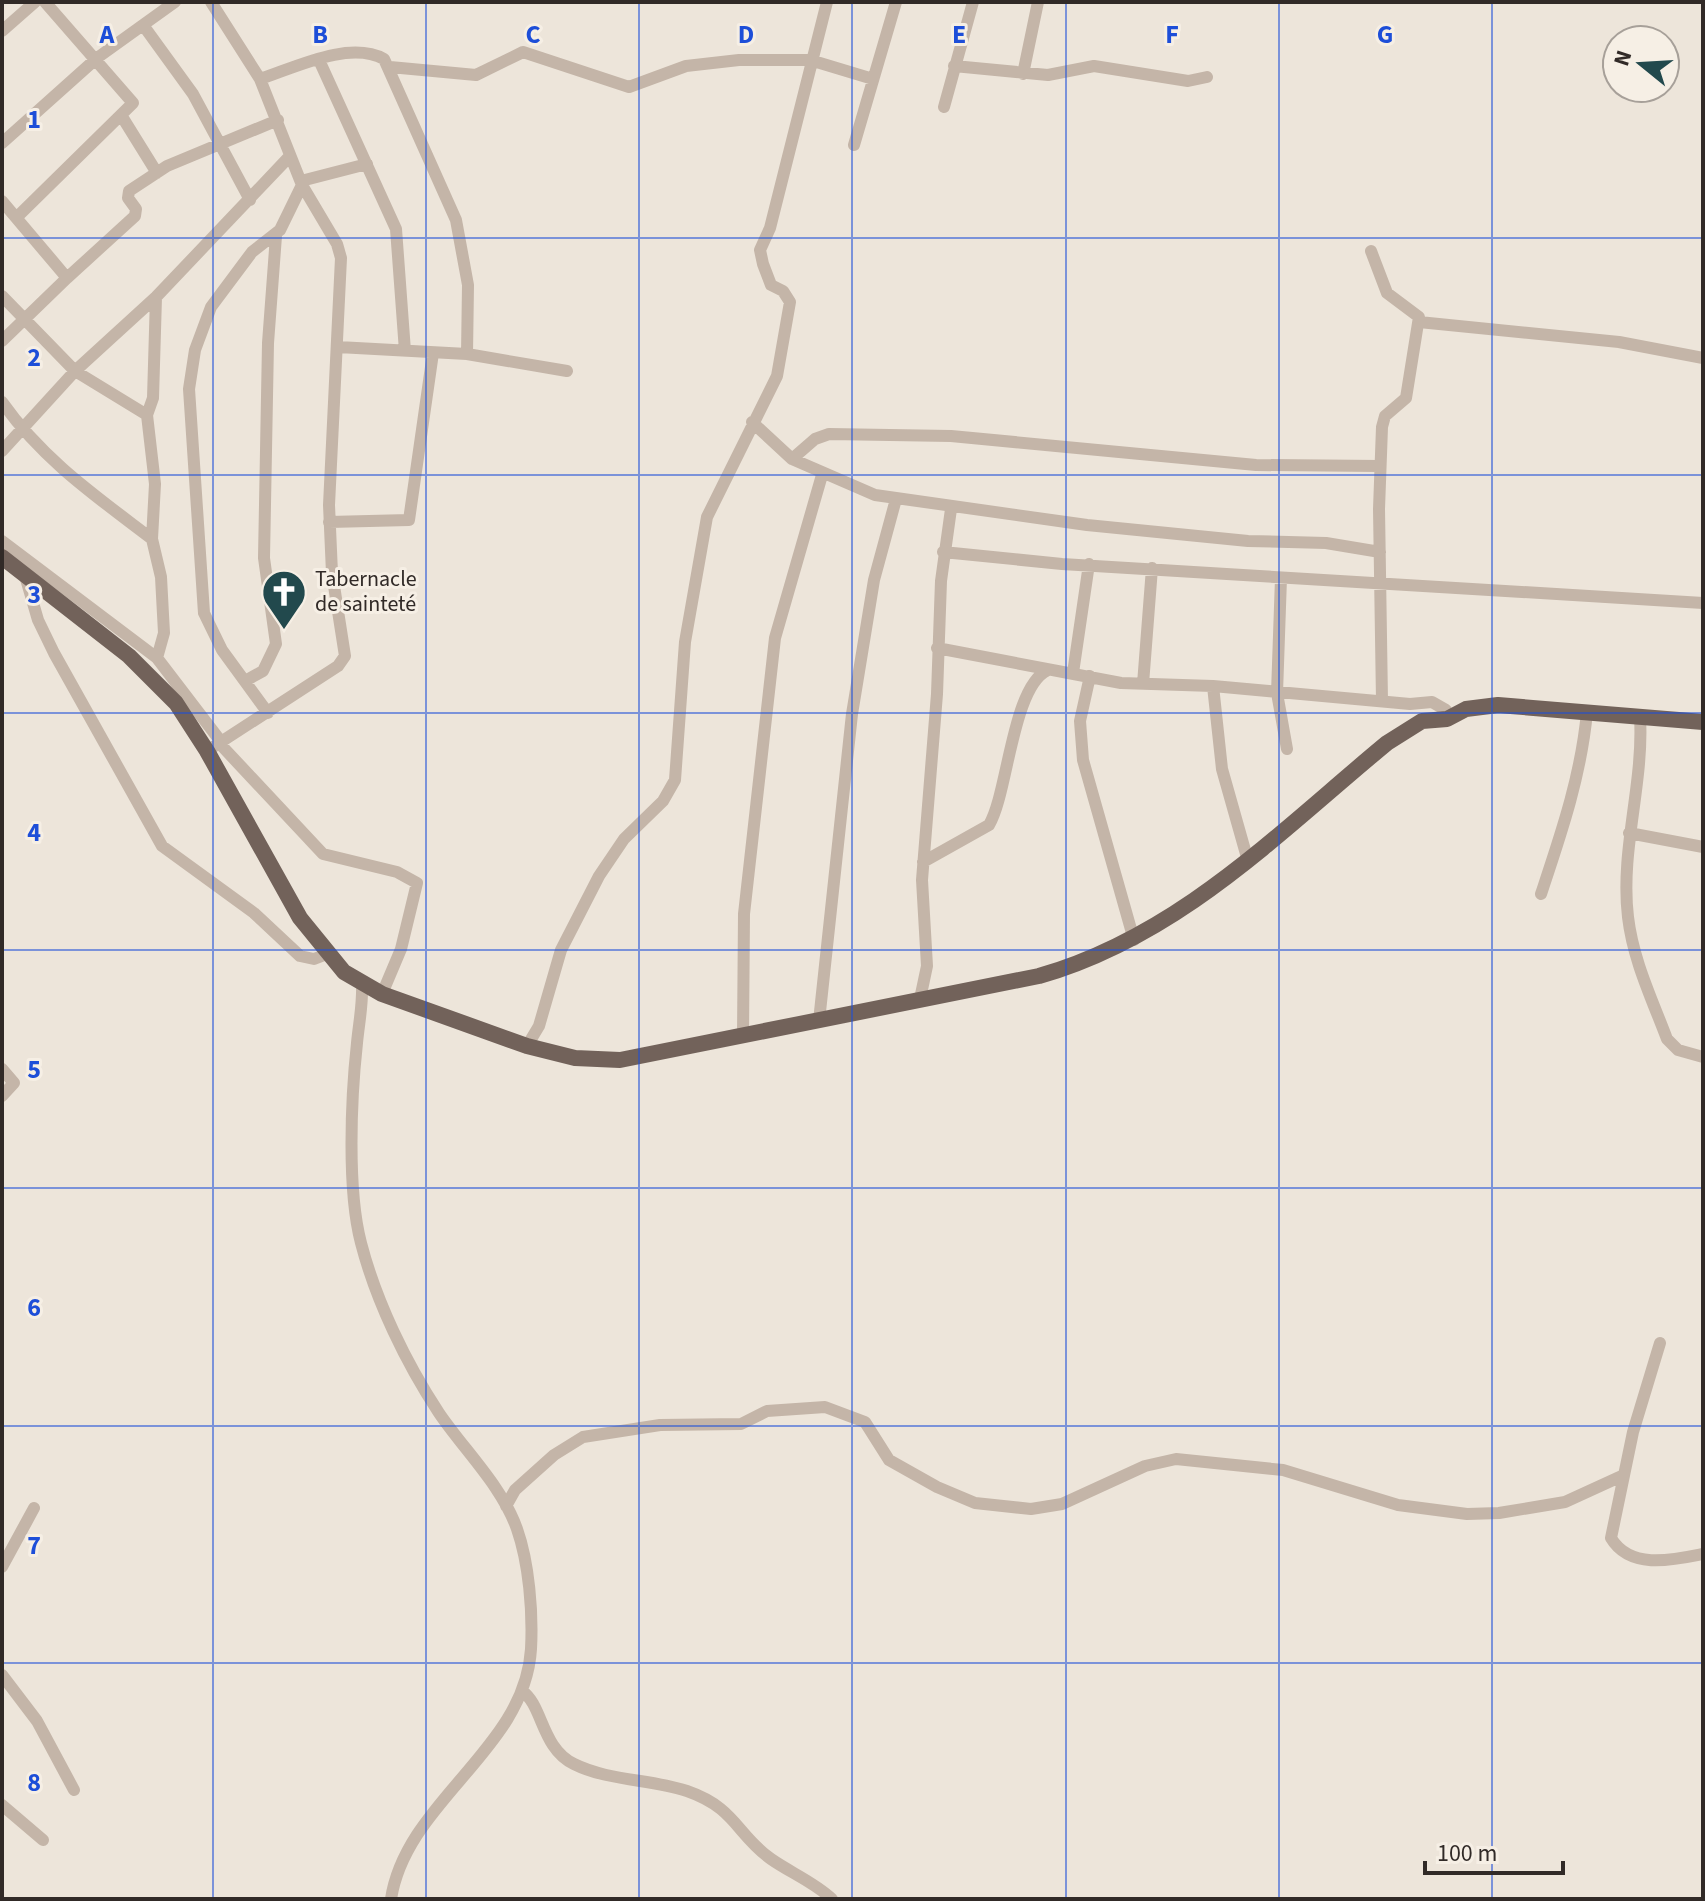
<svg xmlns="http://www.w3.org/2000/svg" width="1705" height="1901" viewBox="0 0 1705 1901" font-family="'Source Sans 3',sans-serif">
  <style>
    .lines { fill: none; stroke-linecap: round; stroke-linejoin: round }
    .minor { stroke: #c4b5a8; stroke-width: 12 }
    .major { stroke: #72625a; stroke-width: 16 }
    .grid { fill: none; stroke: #1d4ed8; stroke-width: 2; stroke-opacity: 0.55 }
    .labels { text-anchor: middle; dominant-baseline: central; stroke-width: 6; stroke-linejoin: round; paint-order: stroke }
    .poi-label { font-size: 22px; fill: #312a27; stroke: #f6efe5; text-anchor: start }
    .grid-label { font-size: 26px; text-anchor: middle; font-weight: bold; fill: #1d4ed8; stroke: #f6efe5; stroke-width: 6; stroke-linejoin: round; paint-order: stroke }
  </style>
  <rect width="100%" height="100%" fill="#ede5da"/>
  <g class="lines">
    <!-- minor -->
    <path class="minor" d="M 143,25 L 193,94 L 250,200
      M 2,31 L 35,2
      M 319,60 L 396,229 L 405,351
      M 954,66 L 1048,75 L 1094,66 L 1188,81 L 1207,77
      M 390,67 L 476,75 L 523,52 L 629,87 L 686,66 L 739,60 L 810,60 L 873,79
      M 1023,74 L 1038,2
      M 260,79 C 294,68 349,40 384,59 L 456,220 L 468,285 L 467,354
      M 944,107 L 973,2
      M 121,115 L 157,173
      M 2,143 L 97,58 L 175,2
      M 854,145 L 896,2
      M 301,181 L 367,164
      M 2,201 L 67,278 L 2,341
      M 17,217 L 133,103 L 45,2
      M 1371,251 L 1387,293 L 1419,317 L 1406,398 L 1385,416 L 1382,427 L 1379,509 L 1382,701
      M 67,278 L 135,216 L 136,209 L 128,198 L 129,191 L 167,166 L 278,120
      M 2,296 L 75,371 L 147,415
      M 156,297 L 153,398 L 147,415 L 155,484 L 152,539 L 161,577 L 164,633 L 157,658
      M 1419,322 L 1619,342 L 1703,358
      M 338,347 L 467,354 L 567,371
      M 2,402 C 42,459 97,497 152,539
      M 752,422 L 792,459 L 875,495 L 1087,525 L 1248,541 L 1326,543 L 1380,552
      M 2,451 L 75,371 L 156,297 L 289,157
      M 792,459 L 815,439 L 829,434 L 951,436 L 1256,465 L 1380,466
      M 329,522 L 409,520 L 433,353
      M 2,541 L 157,658 L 222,743
      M 943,552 L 1062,564 L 1703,603
      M 24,572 L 38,620 L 54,653 L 162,846 L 254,913 L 300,956 L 314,959 L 327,954
      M 1281,578 L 1277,693 L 1287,749
      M 937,648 L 1121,683 L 1213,686 L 1410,704 L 1432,702 L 1446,710 L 1447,719
      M 1073,673 L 1089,564
      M 1090,676 L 1080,721 L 1083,760 L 1134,940
      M 245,681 L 263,671 L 276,644 L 264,558 L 268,343 L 276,236
      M 1143,684 L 1152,568
      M 1213,686 L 1222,769 L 1248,861
      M 268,713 L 222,650 L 204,613 L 189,389 L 195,350 L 211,307 L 252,252 L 280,230 L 302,185
      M 1640,717 C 1644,784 1620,850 1628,917 C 1633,960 1652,999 1667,1039 L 1678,1050 L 1703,1057
      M 220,744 L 323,854 L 397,872 L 417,883 L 401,949 L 382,994
      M 207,751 L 338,666 L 345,656 L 332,573 L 329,505 L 341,258 L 337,244 L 302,185 L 260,79 L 211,2
      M 1629,833 L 1703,847
      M 923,862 L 989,825 C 1008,794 1012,686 1048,670
      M 1541,894 C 1561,834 1581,776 1587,712
      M 362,983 C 363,1004 359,1022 357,1043 C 351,1098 347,1190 361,1243 C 376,1301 406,1363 439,1413 C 464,1450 502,1486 517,1529 C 529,1563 533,1612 531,1649 C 525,1750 406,1801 391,1899
      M 920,999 L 927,966 L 922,880 L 937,694 L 941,581 L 951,509
      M 819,1021 L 852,714 L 874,580 L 896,499
      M 743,1036 L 744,914 L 775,638 L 822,475
      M 527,1046 L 539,1026 L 561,950 L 599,876 L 624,839 L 663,801 L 675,780 L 685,642 L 707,517 L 777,376 L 790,302 L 783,291 L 771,285 L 763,264 L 760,250 L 770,228 L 827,2
      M 2,1069 L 14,1083 L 2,1096
      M 1660,1343 L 1633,1432 L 1611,1538 C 1630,1570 1673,1560 1703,1554
      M 506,1506 L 515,1490 L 554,1455 L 583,1437 L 660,1425 L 741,1424 L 767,1411 L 825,1407 L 865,1422 L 889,1460 L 937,1487 L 975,1503 L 1031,1509 L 1062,1504 L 1145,1466 L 1176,1459 L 1283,1470 L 1398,1505 L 1467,1514 L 1499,1513 L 1565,1502 L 1624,1475
      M 2,1567 L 34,1508
      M 2,1675 L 37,1721 L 74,1790
      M 522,1691 C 543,1705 541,1748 574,1764 C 608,1781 651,1779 687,1791 C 736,1808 736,1834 771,1859 C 791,1873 814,1882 832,1899
      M 2,1805 L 43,1840"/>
    <!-- major -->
    <path class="major" d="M 2,557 L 129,656 L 176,703 L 207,751 L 300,918 L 344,972 L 382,994 L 527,1046 L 575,1058 L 620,1060 L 1039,976 C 1179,936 1278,833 1387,743 L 1422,721 L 1447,719 L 1466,709 L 1498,705 L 1703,722"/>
  </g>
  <!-- grid -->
  <path class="grid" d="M 213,2 L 213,1899M 426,2 L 426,1899M 639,2 L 639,1899M 852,2 L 852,1899M 1066,2 L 1066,1899M 1279,2 L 1279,1899M 1492,2 L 1492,1899M 2,238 L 1703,238M 2,475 L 1703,475M 2,713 L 1703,713M 2,950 L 1703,950M 2,1188 L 1703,1188M 2,1426 L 1703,1426M 2,1663 L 1703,1663"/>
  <!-- icons -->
  <defs>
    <g id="church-pin" transform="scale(2.3)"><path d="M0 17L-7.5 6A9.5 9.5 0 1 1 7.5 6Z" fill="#22494d" stroke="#f6efe5"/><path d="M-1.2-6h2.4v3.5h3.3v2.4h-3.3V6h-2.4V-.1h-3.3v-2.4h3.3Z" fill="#fff"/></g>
  </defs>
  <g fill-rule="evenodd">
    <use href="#church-pin" x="284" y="592"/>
  </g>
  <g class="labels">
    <!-- poi labels -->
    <g class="poi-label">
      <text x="315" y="579">Tabernacle<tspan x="315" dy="25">de sainteté</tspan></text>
    </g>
  </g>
  <g class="grid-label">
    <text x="107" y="43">A</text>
    <text x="320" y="43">B</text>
    <text x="533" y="43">C</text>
    <text x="746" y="43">D</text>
    <text x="959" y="43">E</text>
    <text x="1172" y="43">F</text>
    <text x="1385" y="43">G</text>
    <text x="34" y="128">1</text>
    <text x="34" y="366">2</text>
    <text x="34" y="603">3</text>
    <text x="34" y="841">4</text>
    <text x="34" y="1078">5</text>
    <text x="34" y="1316">6</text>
    <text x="34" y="1554">7</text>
    <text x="34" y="1791">8</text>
  </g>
  <!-- border -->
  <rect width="1705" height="1901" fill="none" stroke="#312a27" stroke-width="8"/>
  <!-- north arrow -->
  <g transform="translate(1641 64) rotate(288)"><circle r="38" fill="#f6efe5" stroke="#a7a099" stroke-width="2"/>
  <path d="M0-6L14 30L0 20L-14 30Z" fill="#22494d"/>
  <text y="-12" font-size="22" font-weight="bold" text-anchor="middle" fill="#312a27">N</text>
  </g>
  <!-- scale -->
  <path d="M1425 1861v12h138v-12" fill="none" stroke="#312a27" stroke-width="4"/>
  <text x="1437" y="1861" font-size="24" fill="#312a27" stroke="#f6efe5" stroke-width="6" paint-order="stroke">100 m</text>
</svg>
